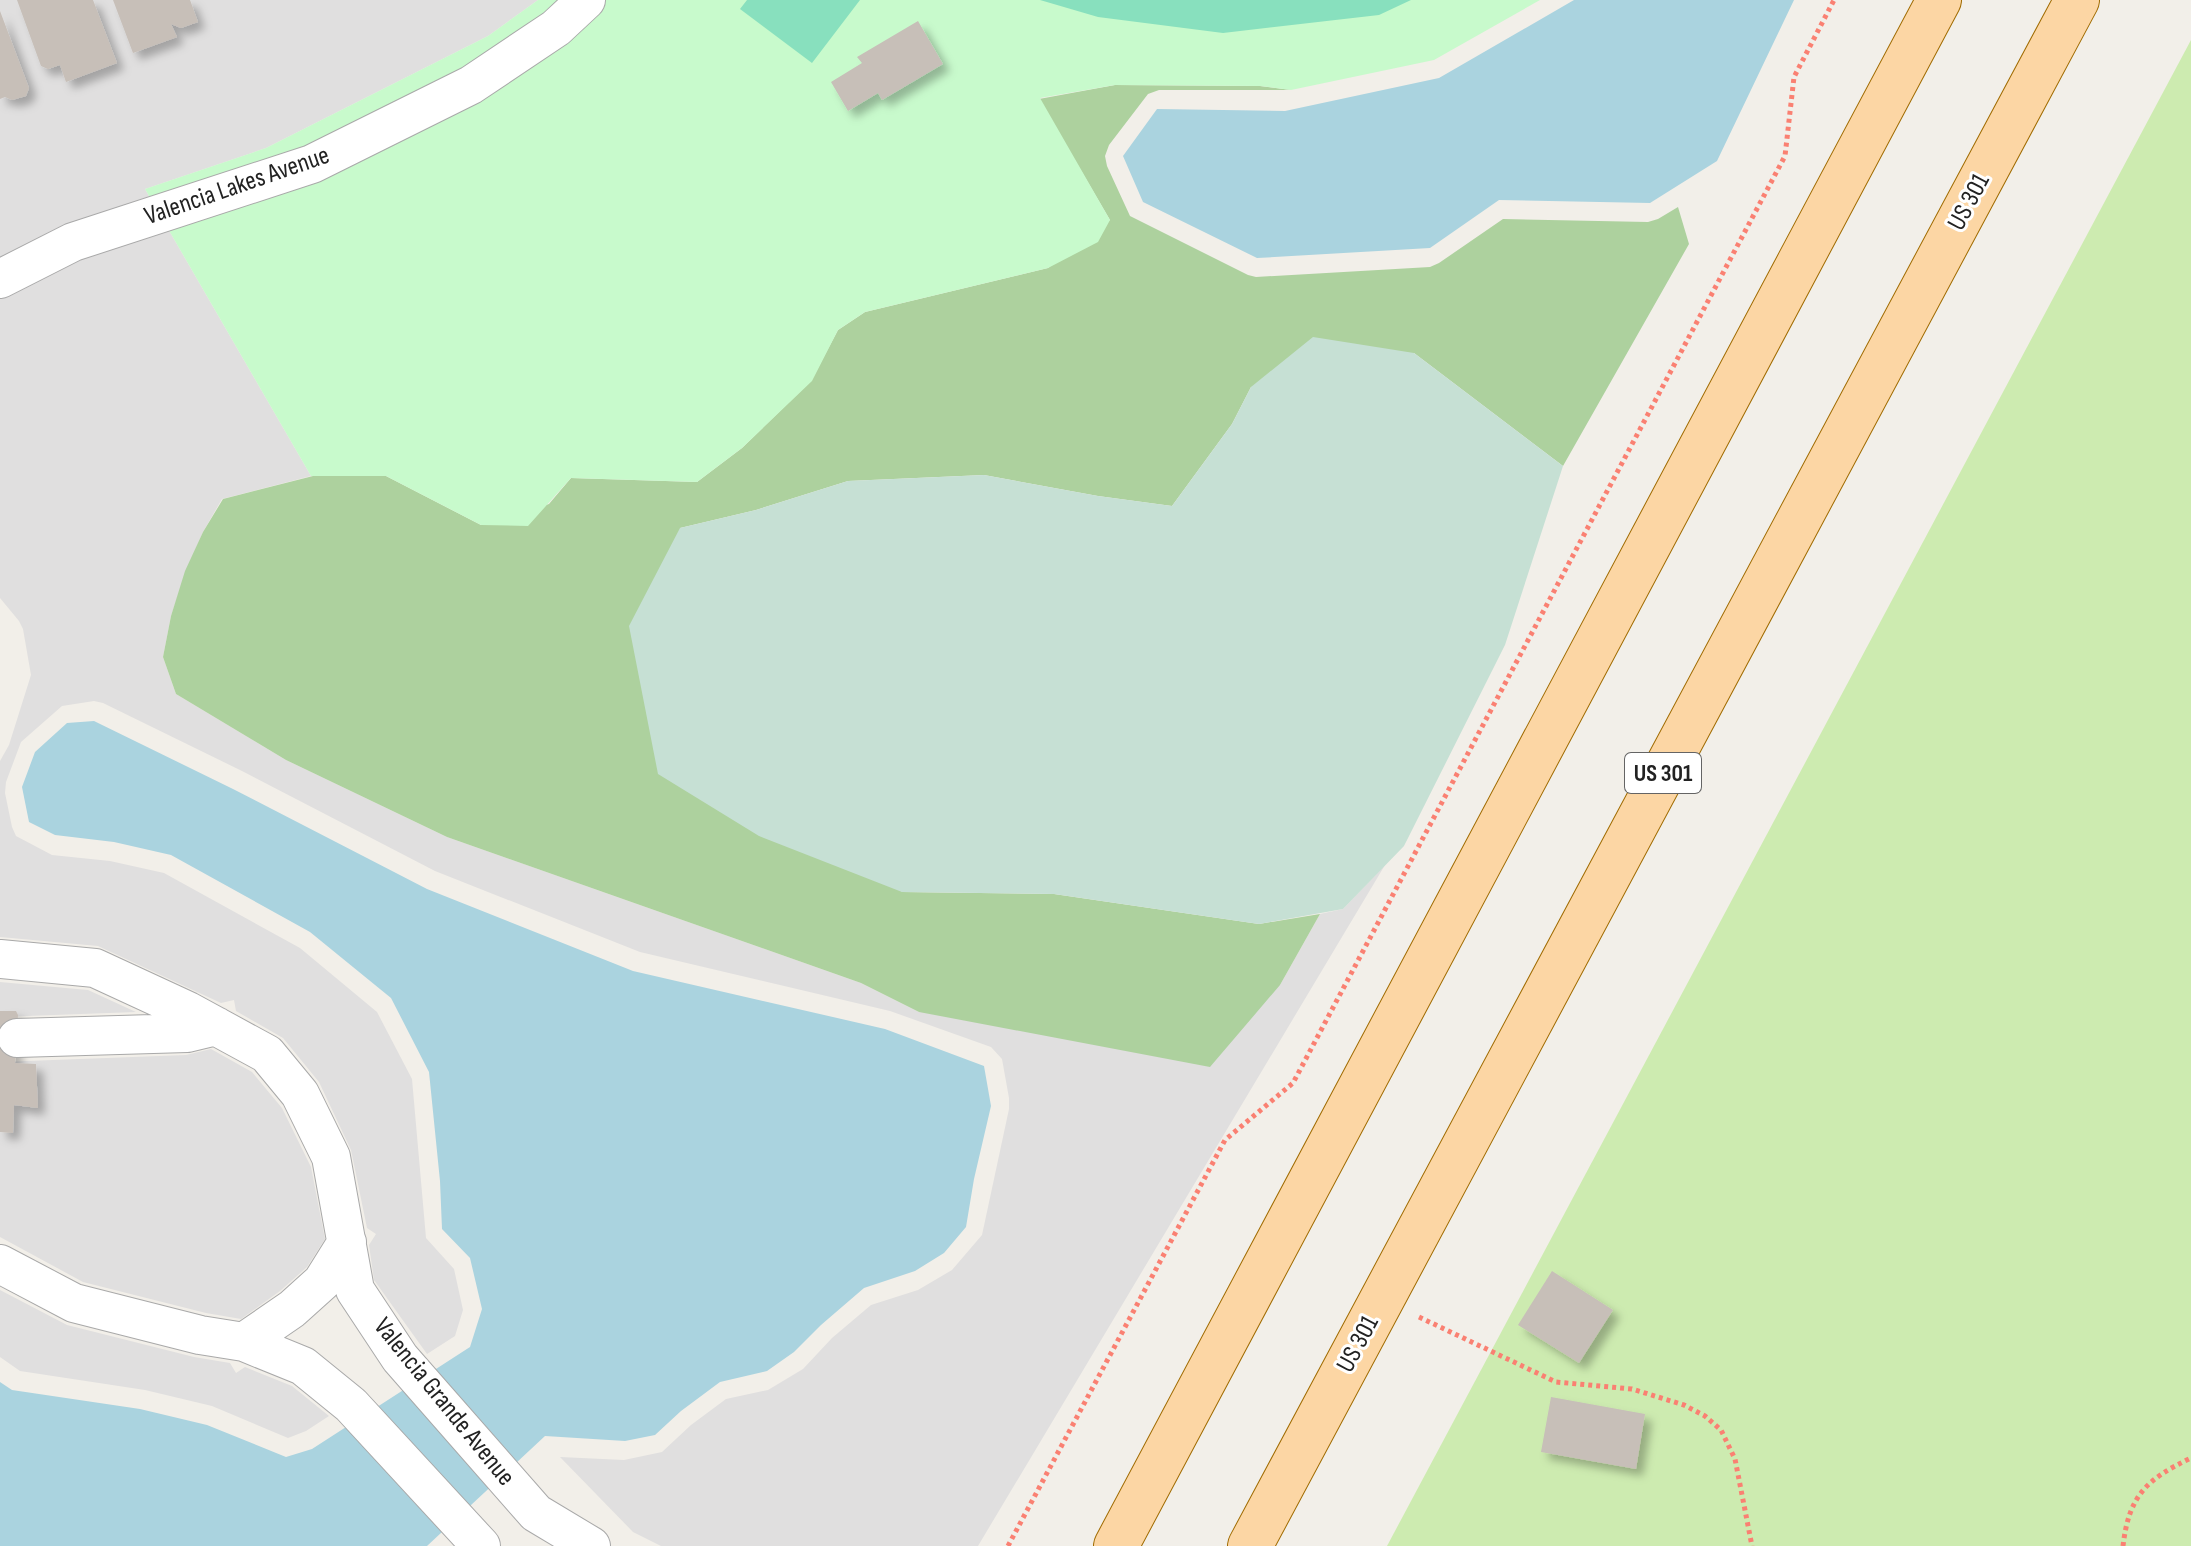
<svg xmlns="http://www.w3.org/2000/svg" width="2191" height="1546" viewBox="0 0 2191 1546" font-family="'Sofia Sans Condensed',sans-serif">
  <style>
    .residential { fill: #e0dfdf }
    .grass { fill: #cdebb0 }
    .forest { fill: #add19e }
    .wetland { fill: #c6e0d4 }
    .park { fill: #c8facc }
    .pitch { fill: #88e0be }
    .water { fill: #aad3df }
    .building { fill: #c7bfb8; filter: url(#shadow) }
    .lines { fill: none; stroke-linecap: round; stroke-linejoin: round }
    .minor-casing { stroke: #a9a9a9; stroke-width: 40 }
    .primary-casing { stroke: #a06b00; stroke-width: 46 }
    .path { stroke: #fa8072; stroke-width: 5; stroke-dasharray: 4 4; stroke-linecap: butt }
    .minor { stroke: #fff; stroke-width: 38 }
    .primary { stroke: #fcd6a4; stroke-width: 44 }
    .labels { text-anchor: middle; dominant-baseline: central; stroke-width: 6; stroke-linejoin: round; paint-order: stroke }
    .shield { fill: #fff; stroke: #646464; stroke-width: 2 }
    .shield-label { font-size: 24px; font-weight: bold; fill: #222 }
    .street-label { font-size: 26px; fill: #222; stroke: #fff }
  </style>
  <defs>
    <filter id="shadow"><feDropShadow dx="7" dy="7" stdDeviation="4" flood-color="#0004"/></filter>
  </defs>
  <rect width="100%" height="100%" fill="#f2efe9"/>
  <!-- residential -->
  <path class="residential" d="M 0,0 L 538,0 L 488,36 L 266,148 L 145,189 L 311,476 L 222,499 L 203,532 L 186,571 L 171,616 L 163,657 L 176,694 L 286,760 L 447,837 L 861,983 L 919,1012 L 1280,985 L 1320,914 L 1343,909 L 1385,865 L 978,1546 L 661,1546 L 633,1532 L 560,1457 L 624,1460 L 662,1452 L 691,1425 L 726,1399 L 768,1390 L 803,1369 L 832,1338 L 871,1305 L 918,1290 L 952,1270 L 982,1235 L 1009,1109 L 1009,1098 L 1002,1059 L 991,1047 L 890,1011 L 640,952 L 435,871 L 242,771 L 103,703 L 94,701 L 62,706 L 21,742 L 6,782 L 5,793 L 12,827 L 16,836 L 52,855 L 110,861 L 164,873 L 300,948 L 377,1012 L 412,1079 L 426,1238 L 454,1269 L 463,1310 L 455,1336 L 427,1354 L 374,1280 L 369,1245 L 376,1234 L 367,1228 L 351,1150 L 319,1082 L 283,1038 L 236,1011 L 234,1000 L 221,1003 L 98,946 L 0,937 L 0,761 L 9,745 L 31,675 L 23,629 L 19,621 L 0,598 Z
    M 0,982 L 88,990 L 136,1012 L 0,1017 Z
    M 211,1049 L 252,1072 L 282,1108 L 311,1167 L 325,1239 L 307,1267 L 280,1291 L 241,1319 L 206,1313 L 83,1282 L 0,1237 L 0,1062 L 186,1055 Z
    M 0,1290 L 67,1325 L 194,1357 L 230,1363 L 236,1373 L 245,1367 L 292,1386 L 329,1416 L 306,1431 L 288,1438 L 212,1406 L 145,1390 L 20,1371 L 0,1357 Z"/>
  <!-- grass -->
  <path class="grass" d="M 2191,40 L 2191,1546 L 1387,1546 Z"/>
  <!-- forest -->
  <path class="forest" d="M 1115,85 L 1260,86 L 1291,90 L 1159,90 L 1148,94 L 1109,145 L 1105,156 L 1107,166 L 1130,216 L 1248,275 L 1256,277 L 1430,267 L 1439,263 L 1503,219 L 1648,222 L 1658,219 L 1678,207 L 1689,244 L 1563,466 L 1414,353 L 1251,387 L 1232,424 L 1172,506 L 1098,496 L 984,475 L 848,481 L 756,510 L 680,528 L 902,892 L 1054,894 L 1259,924 L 1320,914 L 1280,985 L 1210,1067 L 919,1012 L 861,983 L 447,837 L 286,760 L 176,694 L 163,657 L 171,616 L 185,571 L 203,532 L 223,499 L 317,475 L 386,476 L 481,525 L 549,504 L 571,478 L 697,482 L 742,448 L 811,381 L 838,330 L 865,312 L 1048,268 L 1110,220 L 1039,99 Z"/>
  <!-- wetland -->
  <path class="wetland" d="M 1313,337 L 1414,353 L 1563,466 L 1505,645 L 1404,846 L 1343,909 L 1259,924 L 1054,894 L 902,892 L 759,836 L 658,774 L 629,626 L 680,528 L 756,510 L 848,481 L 984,475 L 1098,496 L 1172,506 L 1232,424 L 1251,387 Z"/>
  <!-- park -->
  <path class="park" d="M 538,0 L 1540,0 L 1434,60 L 1291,90 L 1260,86 L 1115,85 L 1040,98 L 1110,220 L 1098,242 L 1048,268 L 865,312 L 838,330 L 812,381 L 742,448 L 697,482 L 571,478 L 528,526 L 481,525 L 386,476 L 311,476 L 145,189 L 266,148 L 488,36 Z"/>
  <!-- pitch -->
  <path class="pitch" d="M 747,0 L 860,0 L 812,63 L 740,9 Z
    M 1040,0 L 1411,0 L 1379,15 L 1223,33 L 1098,17 Z"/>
  <!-- water -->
  <path class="water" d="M 1574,0 L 1794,0 L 1717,161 L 1650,203 L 1499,200 L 1430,248 L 1257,258 L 1143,202 L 1123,156 L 1157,109 L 1285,111 L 1439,78 Z
    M 94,721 L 233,789 L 427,889 L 633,971 L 885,1029 L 984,1066 L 991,1106 L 974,1179 L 966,1227 L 944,1253 L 915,1271 L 864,1288 L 821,1325 L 794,1352 L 767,1371 L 720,1382 L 681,1411 L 655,1435 L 625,1441 L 545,1436 L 427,1546 L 0,1546 L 0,1382 L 12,1390 L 140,1409 L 207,1425 L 286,1457 L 312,1449 L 470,1347 L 482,1309 L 470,1258 L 442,1229 L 440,1181 L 429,1072 L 391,998 L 310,932 L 171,855 L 114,842 L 55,835 L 29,822 L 22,787 L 35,752 L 67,723 Z"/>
  <!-- building -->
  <path class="building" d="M 17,0 L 93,0 L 117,63 L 66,82 L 60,65 L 48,69 L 41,66 Z
    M 113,0 L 190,0 L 198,22 L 181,28 L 171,24 L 177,37 L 133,53 Z
    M 0,11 L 29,88 L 26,96 L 12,100 L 5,97 L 0,99 Z
    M 918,21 L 943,64 L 882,100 L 878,93 L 848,111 L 831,82 L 862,63 L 857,57 Z
    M 0,1011 L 16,1011 L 18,1015 L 15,1063 L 36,1064 L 38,1108 L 14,1105 L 13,1133 L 0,1132 Z
    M 1552,1271 L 1613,1310 L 1579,1363 L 1518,1325 Z
    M 1551,1397 L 1645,1414 L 1636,1469 L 1541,1452 Z"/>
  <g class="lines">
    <!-- minor casing -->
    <g class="minor-casing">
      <path id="minor" d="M 0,279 L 73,242 L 312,164 L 471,85 L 556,28 L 586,0
        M 0,959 L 95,968 L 188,1011 L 267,1054 L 300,1094 L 331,1157 L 355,1290 L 400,1358 L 536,1513 L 591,1546
        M 17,1038 L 187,1033 L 216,1026
        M 0,1264 L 74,1303 L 200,1335 L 244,1342 L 303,1366 L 351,1405 L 481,1546
        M 244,1342 L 292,1309 L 322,1282 L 347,1242"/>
    </g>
    <!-- primary casing -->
    <g class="primary-casing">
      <path id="primary" d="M 1116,1546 L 1939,0
        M 1250,1546 L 2077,0"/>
    </g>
    <!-- path -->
    <path class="path" d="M 1419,1317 L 1556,1382 L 1632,1389 L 1684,1405 L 1705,1416 L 1721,1430 L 1735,1459 L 1752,1546
      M 1008,1546 L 1225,1140 L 1293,1083 L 1785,156 L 1794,77 L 1834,0
      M 2123,1546 C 2129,1495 2147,1479 2191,1458"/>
    <!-- minor -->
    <use href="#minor" class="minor"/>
    <!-- primary -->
    <use href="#primary" class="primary"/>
  </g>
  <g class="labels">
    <!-- shield labels -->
    <rect class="shield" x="1625" y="753" width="76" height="40" rx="6"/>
    <g class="shield-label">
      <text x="1663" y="773">US 301</text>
    </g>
    <!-- street labels -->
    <g class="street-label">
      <text transform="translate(237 186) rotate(-19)">Valencia Lakes Avenue</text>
      <text transform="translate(1969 202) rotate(-62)">US 301</text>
      <text transform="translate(1358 1344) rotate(-62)">US 301</text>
      <text transform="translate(444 1402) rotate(51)">Valencia Grande Avenue</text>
    </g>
  </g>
</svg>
